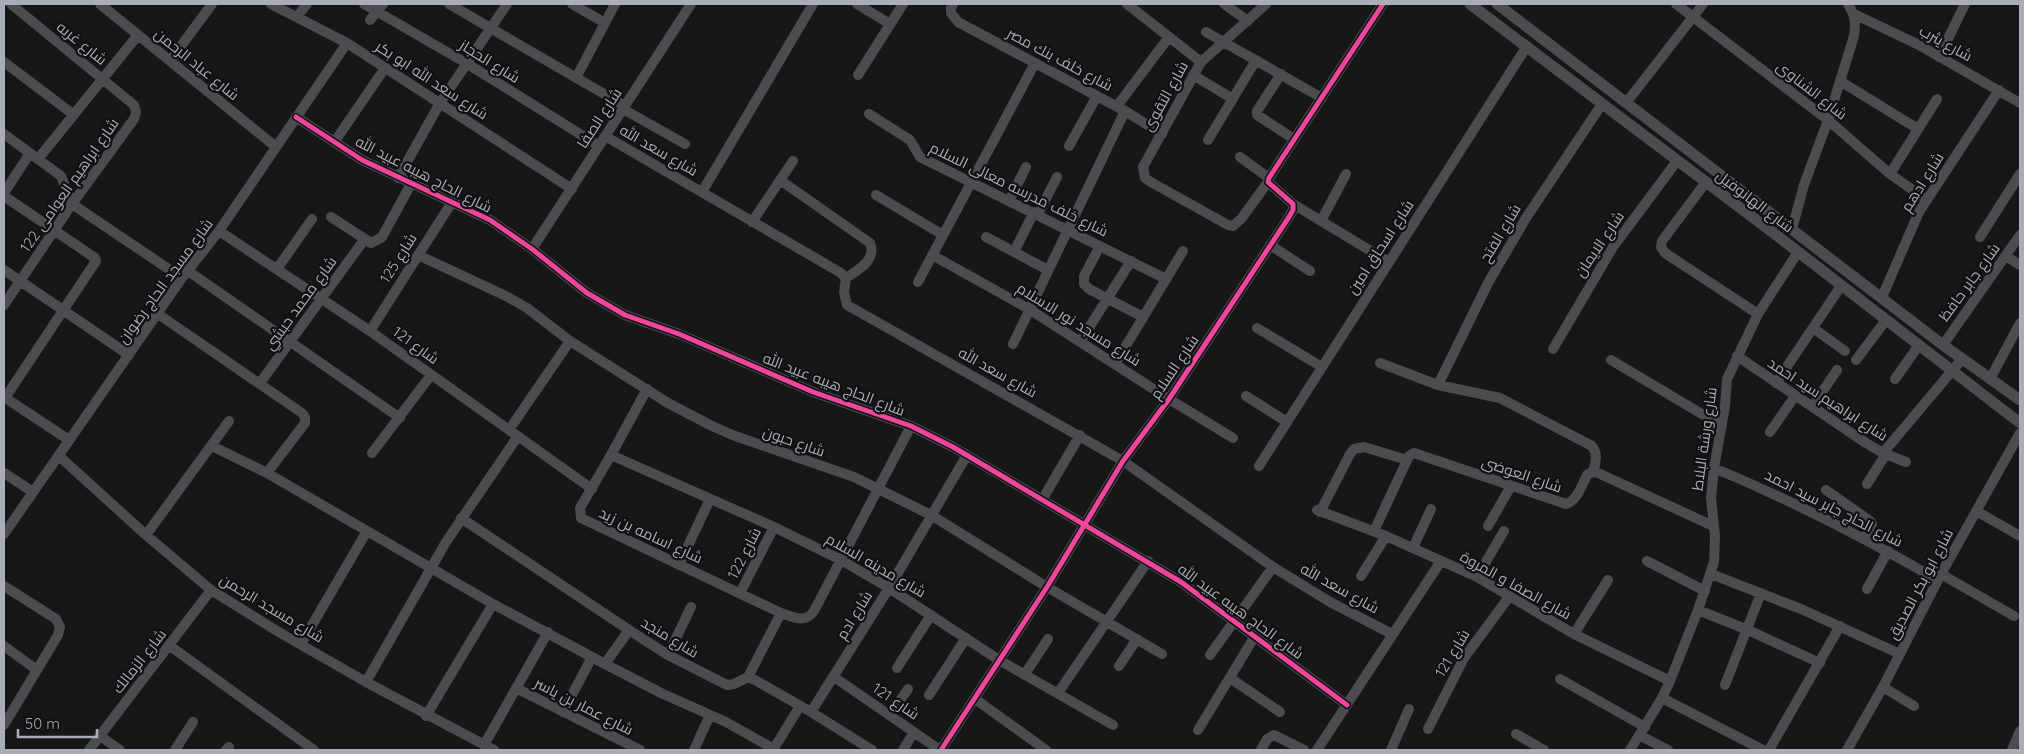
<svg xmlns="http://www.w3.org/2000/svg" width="2024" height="754" viewBox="0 0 2024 754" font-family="Quicksand,Cairo,sans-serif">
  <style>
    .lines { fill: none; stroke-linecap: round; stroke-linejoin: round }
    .minor { stroke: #4b4c50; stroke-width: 10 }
    .tertiary { stroke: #4b4c50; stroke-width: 11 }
    .cycleway-casing { stroke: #111113; stroke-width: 8 }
    .cycleway { stroke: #ed469a; stroke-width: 5 }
    .labels { text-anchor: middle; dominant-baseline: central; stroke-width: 4.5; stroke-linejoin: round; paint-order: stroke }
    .street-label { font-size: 15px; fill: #a8adb8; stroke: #111113 }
  </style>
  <rect width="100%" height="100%" fill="#171717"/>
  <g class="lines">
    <!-- minor -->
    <path class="minor" d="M 100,4 L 276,147
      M 271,4 L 347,43 L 572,189
      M 364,4 L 466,63 L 599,146
      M 449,4 L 625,106
      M 572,4 L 605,23
      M 857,4 L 890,24
      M 953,4 L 951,8 L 951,13 L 958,22 L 1125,111 L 1162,134
      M 1127,4 L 1201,62
      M 1224,4 L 1248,21
      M 1266,4 L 1201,62 L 1143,167 L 1145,178 L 1149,181 L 1228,225 L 1233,226 L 1241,219 L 1268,182
      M 1676,4 L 1828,120 L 1890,174 L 1927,200
      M 1854,14 L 1919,45 L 2020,103
      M 297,17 L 307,4
      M 370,20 L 383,4
      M 1206,32 L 1322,98
      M 1939,57 L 1965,4
      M 170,61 L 212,4
      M 4,62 L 74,115
      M 1281,74 L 1257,111 L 1257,115 L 1294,139
      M 858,75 L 903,4
      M 1193,75 L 1233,99
      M 576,78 L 615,4
      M 1840,81 L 1918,129
      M 1626,103 L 1703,4
      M 1117,106 L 1169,37
      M 623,109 L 685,144
      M 869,114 L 910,140 L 920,157 L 1166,279
      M 296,117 L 362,160 L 490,220 L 532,249 L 587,293 L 625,315 L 679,334 L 813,392 L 911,426 L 953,447 L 1181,582 L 1347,705
      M 4,134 L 61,176 L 72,204 L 182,278
      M 605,136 L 841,273 L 846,278 L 844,292 L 847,305 L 1123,461 L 1273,567 L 1330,602 L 1392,634
      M 1208,140 L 1256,60
      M 335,141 L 385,68
      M 1069,146 L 1097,96
      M 1240,157 L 1269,178
      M 38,159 L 138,35
      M 1890,174 L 1937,99
      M 398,178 L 440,103 L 507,4
      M 780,180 L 870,243 C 877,260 858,270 846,278
      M 1706,182 L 1662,241 L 1661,247 L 1665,253 L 1758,314
      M 702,192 L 813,4
      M 4,193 L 30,153
      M 876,195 L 943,235
      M 4,196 L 95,258 L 96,261 L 5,398
      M 1009,201 L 1026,167
      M 1293,204 L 1389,262
      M 1038,214 L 1057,177
      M 331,217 L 371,243 L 382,237 L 411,184
      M 1321,221 L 1346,174
      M 752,222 L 793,161
      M 1792,229 L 1804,185 L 1828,120 L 1854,36 C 1856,23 1855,15 1848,4
      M 219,231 L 370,331 L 592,489
      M 986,237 L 1048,270
      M 1980,237 L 2020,174
      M 1270,245 L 1310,271
      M 1100,246 L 1084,276 L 1084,284 L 1089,289 L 1143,317
      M 532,249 L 691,4
      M 1014,252 L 1034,212
      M 418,255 L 508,297 L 527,308 L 570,341 L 668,403 L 712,426 L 735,436 L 854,477 L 931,515 L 1047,587 L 1162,654
      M 932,255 L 1029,309 L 1169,399 L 1233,438
      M 2006,256 L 2020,265
      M 277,269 L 312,219
      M 4,270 L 129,355
      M 188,271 L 400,418
      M 918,282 L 1035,63
      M 1882,297 L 1919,212 L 1999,90
      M 4,305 L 72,204 L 134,119 L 136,112 L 134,105 L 11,4
      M 158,314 L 302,413 L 305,417 L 305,423 L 267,473
      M 1257,328 L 1322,367
      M 1813,328 L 1845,351
      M 370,331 L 452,202
      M 1080,342 L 1131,261
      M 1013,344 L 1125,111
      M 1943,345 L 2020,235
      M 1553,349 L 1613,247 L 1677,161
      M 1737,356 L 1866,443 L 1883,453 L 1906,462
      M 1611,360 L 1722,426
      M 1856,360 L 1886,320
      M 1380,363 L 1438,385 L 1500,398 L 1592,446 C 1598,454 1596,462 1593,472
      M 1115,364 L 1183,251
      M 1895,379 L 1919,345
      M 1990,379 L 2020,323
      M 260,383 L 364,240
      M 1776,383 L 1841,286
      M 1438,385 L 1488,283 L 1526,218 L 1602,104
      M 647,389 L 611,455 L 580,508 L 581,518 L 781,613 C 793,617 805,624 814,611 L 911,426
      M 1246,396 L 1287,422
      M 4,397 L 69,440
      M 1812,407 L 1837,370
      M 509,430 L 570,341
      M 1770,432 L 1795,396
      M 212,446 L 267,473 L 493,604 L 605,664 L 661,693 L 726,722 L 774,749
      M 372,453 L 431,375
      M 1883,453 L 1962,359
      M 611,455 L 774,527 L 841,560 L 889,588 L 999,660 L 1113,725
      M 59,456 L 146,535 L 211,590 L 277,631 L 366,682 L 494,750
      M 1259,466 L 1527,46
      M 1714,468 C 1791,500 1865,538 1938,580
      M 4,473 L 33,492
      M 1867,484 L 1886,454
      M 1826,490 L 1870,521 L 1872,524 L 1864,537
      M 1042,500 L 1080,435
      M 1317,510 L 1386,536 L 1477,577 L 1574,634 L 1670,681
      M 1976,511 L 2020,536
      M 1320,512 L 1350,454 L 1354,449 L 1364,447 L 1407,460
      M 461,518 L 629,630 L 668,655 L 727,685 L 734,684 L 748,677 L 755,680 L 811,712 L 872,750
      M 1488,526 L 1511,486
      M 1374,531 L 1409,456 L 1414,453 L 1566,504 C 1577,501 1582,485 1587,475 L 1590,473 L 1596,472 L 1713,526
      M 4,534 L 182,278 L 219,231 L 347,43
      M 146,535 L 229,421
      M 1413,548 L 1431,509
      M 1647,561 L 1705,591
      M 679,565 L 710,499
      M 1711,574 L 1801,609 L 1900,654
      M 1941,574 L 2014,616
      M 1361,576 L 1386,536
      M 1477,577 L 1504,531
      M 4,586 L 56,619 L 60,627 L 58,635 L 4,725
      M 1867,589 L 1888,551
      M 740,593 L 774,527
      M 1698,610 L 1748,630 L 1820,663
      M 1574,634 L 1608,580
      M 301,644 L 367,531
      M 4,646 L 37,670
      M 170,646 L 314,750
      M 668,655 L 691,607
      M 1210,655 L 1273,567
      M 605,664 L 629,630
      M 1119,666 L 1137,639
      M 897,668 L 931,615
      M 1025,674 L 1048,639
      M 748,677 L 781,613
      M 834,677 L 940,750
      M 1230,678 L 1280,712
      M 1560,679 L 1645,727
      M 366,682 L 446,542 L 518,436
      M 1725,685 L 1761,593
      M 1883,687 L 1914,706
      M 516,688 L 640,750
      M 1058,693 L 1148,561
      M 929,695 L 966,638
      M 1662,698 L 1763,750
      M 975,699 L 1046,750
      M 563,712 L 592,657
      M 811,712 L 889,588 L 967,455
      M 890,715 L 908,689
      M 426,716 L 493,604
      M 1428,729 L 1464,658 L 1509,597
      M 1198,730 L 1255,636
      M 1516,734 L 1544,750
      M 1639,735 L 1668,750
      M 100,736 L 120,750
      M 484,745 L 548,632
      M 89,750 L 211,590
      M 175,750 L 193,722
      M 226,750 L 229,747
      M 694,750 L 710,715
      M 773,750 L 800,706
      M 903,750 L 914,732
      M 941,750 L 1047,587 L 1123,461 L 1169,399 L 1289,217 L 1293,210 L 1293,204 L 1268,182 L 1269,178 L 1383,4
      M 1261,750 L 1267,739 L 1274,735 L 1304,750
      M 1317,750 L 1441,561
      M 1391,750 L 1409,709
      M 1630,750 L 1662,698 L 1670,681 L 1698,610 L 1714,562 L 1715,536 L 1711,498 L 1714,468 L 1725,406 L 1727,379 L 1758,314 L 1798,252
      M 1769,750 L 1840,626
      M 1847,750 L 1883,687 L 1941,574 L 2020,433
      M 2012,750 L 2020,731"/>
    <!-- tertiary -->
    <path class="tertiary" d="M 1470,4 L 1784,241 L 2020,423
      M 1497,4 L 1943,345 L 2020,400"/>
    <!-- cycleway casing -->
    <g class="cycleway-casing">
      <path id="cycleway" d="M 296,117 L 362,160 L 490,220 L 532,249 L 587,293 L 625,315 L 679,334 L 813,392 L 911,426 L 953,447 L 1181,582 L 1347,705
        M 941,750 L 1047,587 L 1123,461 L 1169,399 L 1289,217 L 1293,210 L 1293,204 L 1268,182 L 1269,178 L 1383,4"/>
    </g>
    <!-- cycleway -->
    <use href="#cycleway" class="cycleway"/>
  </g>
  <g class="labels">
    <!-- street labels -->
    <g class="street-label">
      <text transform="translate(82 43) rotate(39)">شارع غربه</text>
      <text transform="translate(1946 43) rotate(29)">شارع يثرب</text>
      <text transform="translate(1060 59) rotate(28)">شارع خلف بنك مصر</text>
      <text transform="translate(490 61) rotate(32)">شارع الحجاز</text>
      <text transform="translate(197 64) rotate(39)">شارع عباد الرحمن</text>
      <text transform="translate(432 80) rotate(33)">شارع سعد الله ابو بكر</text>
      <text transform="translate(1812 90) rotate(38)">شارع الشناوى</text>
      <text transform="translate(1165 96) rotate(-61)">شارع التقوى</text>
      <text transform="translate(599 118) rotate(-57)">شارع الصفا</text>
      <text transform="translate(659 150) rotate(30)">شارع سعد الله</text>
      <text transform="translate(424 174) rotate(27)">شارع الحاج هيبه عبيد الله</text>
      <text transform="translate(1922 182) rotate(-58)">شارع ادهم</text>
      <text transform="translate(69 185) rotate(-55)">شارع ابراهيم العوامى 122</text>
      <text transform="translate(1019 189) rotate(26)">شارع خلف مدرسه معالى السلام</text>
      <text transform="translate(1755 201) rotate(37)">شارع الهانوفيل</text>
      <text transform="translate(1500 233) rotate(-59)">شارع الفتح</text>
      <text transform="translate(1599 244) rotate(-56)">شارع الايمان</text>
      <text transform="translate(1380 247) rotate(-57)">شارع اسحاق امين</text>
      <text transform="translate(398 258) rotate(-58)">شارع 125</text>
      <text transform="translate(165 281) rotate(-54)">شارع مسجد الحاج رضوان</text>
      <text transform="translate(1969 282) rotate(-54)">شارع جابر حافظ</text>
      <text transform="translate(300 303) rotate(-54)">شارع محمد حبشي</text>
      <text transform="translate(1079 324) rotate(32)">شارع مسجد نور الاسلام</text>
      <text transform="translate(416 345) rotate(36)">شارع 121</text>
      <text transform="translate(1174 367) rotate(-56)">شارع السلام</text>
      <text transform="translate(998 372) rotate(29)">شارع سعد الله</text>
      <text transform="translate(834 384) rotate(21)">شارع الحاج هيبه عبيد الله</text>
      <text transform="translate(1828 399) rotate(33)">شارع ابراهيم سيد احمد</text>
      <text transform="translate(1704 439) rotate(-82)">شارع ورشة البلاط</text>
      <text transform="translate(794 441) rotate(19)">شارع حبون</text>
      <text transform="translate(1522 474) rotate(19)">شارع العوضى</text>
      <text transform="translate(1834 508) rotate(27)">شارع الحاج جابر سيد احمد</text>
      <text transform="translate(651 535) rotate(25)">شارع اسامه بن زيد</text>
      <text transform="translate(744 553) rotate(-63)">شارع 122</text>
      <text transform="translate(876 565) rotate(30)">شارع مدينه السلام</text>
      <text transform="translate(1920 584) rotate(-62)">شارع ابو بكر الصديق</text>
      <text transform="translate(1516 585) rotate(29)">شارع الصفا و المروة</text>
      <text transform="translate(1340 588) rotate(29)">شارع سعد الله</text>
      <text transform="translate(272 608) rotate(31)">شارع مسجد الرحمن</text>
      <text transform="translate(1241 611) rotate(36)">شارع الحاج هيبه عبيد الله</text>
      <text transform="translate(854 615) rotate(-58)">شارع ادم</text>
      <text transform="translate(670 637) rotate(31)">شارع منجد</text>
      <text transform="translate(1452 653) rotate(-59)">شارع 121</text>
      <text transform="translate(139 661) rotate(-52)">شارع الزمالك</text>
      <text transform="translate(896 701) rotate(34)">شارع 121</text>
      <text transform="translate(584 706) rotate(27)">شارع عمار بن ياسر</text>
    </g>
  </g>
  <!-- border -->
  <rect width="2024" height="754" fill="none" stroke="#a8adb8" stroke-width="10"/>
  <!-- scale -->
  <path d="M18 729v8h79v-8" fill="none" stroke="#a8adb8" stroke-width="2.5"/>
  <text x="25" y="729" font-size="15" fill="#a8adb8" stroke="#111113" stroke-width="4" paint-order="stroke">50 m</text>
</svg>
